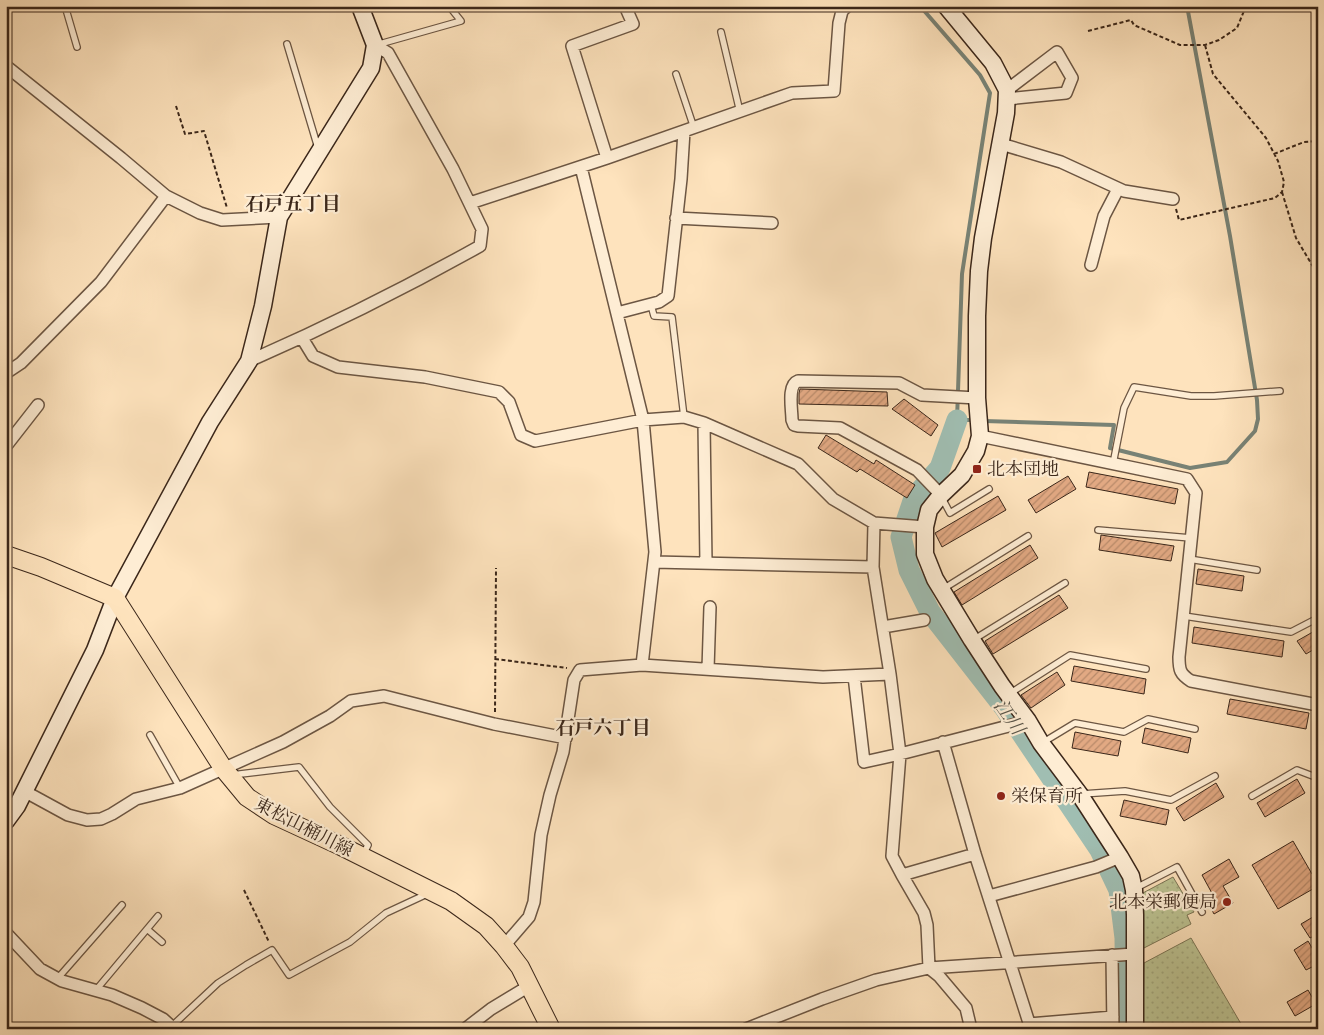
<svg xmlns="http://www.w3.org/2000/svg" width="1324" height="1035" viewBox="0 0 1324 1035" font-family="Alegreya,'Noto Serif JP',serif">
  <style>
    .park { fill: url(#park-dots); stroke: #7c7656 }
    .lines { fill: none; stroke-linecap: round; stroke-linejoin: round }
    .stream { stroke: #788275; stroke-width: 4 }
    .river { stroke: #a0beb2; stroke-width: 21 }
    .building { fill: url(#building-hatch); stroke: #3b271a }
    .lane-casing { stroke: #6c5643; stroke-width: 8 }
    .street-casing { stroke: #6c5643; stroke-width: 14 }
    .secondary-casing { stroke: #3b271a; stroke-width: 19 }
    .primary-casing { stroke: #3b271a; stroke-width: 20 }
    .path { stroke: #3b271a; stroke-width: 2; stroke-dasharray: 4 2.5; stroke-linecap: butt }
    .lane { stroke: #feedd4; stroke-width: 5.5 }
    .street { stroke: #feedd4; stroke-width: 11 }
    .secondary { stroke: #feedd4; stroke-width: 16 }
    .primary { stroke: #fee3bd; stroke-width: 18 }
    .poi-dot { fill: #8f2418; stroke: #feedd4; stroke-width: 2 }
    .labels { text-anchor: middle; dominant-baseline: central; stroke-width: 4.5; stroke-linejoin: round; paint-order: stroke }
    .poi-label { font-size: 18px; fill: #3b271a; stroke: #feedd4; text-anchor: start }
    .street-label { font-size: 18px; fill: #3b271a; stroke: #feedd4 }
    .neighbourhood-label { font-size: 19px; font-weight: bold; fill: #3b271a; stroke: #feedd4 }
    .water-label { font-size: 19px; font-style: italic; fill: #595448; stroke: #feedd4 }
  </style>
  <defs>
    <pattern id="park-dots" width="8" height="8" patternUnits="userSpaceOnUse" patternTransform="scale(1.25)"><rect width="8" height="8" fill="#bdc493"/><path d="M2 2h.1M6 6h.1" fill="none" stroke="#a3a87e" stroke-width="1.8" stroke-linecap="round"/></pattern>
    <pattern id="building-hatch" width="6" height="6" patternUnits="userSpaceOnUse" patternTransform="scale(1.25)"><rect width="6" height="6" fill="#e2a983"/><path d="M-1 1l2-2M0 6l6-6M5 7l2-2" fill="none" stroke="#b88a6a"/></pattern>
  </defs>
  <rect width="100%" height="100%" fill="#fee3bd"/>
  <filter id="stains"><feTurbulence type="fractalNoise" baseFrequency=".004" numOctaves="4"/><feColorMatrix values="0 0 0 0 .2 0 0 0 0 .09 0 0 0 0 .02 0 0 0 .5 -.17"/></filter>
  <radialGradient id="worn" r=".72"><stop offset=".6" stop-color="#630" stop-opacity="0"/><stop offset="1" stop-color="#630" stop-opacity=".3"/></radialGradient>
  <!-- park -->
  <path class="park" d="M 1173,877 L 1194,912 L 1187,915 L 1191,924 L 1142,949 L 1141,894 Z
    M 1191,938 L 1244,1029 L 1143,1029 L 1144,963 Z"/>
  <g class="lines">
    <!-- stream -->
    <path class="stream" d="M 920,6 L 980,75 L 990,93 L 962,274 L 957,420 L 974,420
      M 984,421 L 1114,425 L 1110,448 L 1190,468 L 1227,462 L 1255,431 L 1258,419 L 1257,400 L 1230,236 L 1187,6"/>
    <!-- river -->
    <path class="river" d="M 957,420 L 940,468 L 914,498 L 901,537 L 909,570 L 930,612 L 1004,707 L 1100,850 L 1119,890 L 1125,938 L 1126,1029"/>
  </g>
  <!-- building -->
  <path class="building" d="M 800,389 L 887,392 L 888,406 L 799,404 L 799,393 Z
    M 904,399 L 938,425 L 931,436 L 892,409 Z
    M 826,435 L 874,464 L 876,460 L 915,485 L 907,498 L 860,469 L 857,472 L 818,448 Z
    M 1089,472 L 1178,489 L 1175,504 L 1086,487 Z
    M 1068,476 L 1076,489 L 1036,513 L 1028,500 Z
    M 998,496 L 1006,510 L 942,547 L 935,533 Z
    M 1101,535 L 1174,546 L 1171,561 L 1099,550 Z
    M 1030,545 L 1038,558 L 962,605 L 954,592 Z
    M 1198,569 L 1244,576 L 1242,591 L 1196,584 Z
    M 1059,595 L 1068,608 L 993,654 L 985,641 Z
    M 1194,627 L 1284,641 L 1282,657 L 1192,643 Z
    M 1318,629 L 1318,647 L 1306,654 L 1297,641 Z
    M 1074,666 L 1146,679 L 1144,694 L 1071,681 Z
    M 1057,672 L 1065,685 L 1031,708 L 1021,695 Z
    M 1230,699 L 1309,713 L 1306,729 L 1227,714 Z
    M 1145,728 L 1191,738 L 1188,753 L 1142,743 Z
    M 1075,732 L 1121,741 L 1118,756 L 1072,748 Z
    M 1297,779 L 1305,793 L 1265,817 L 1257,803 Z
    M 1216,783 L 1224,797 L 1184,821 L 1176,808 Z
    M 1124,800 L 1169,810 L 1166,825 L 1120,816 Z
    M 1293,841 L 1312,874 L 1318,871 L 1318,886 L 1278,909 L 1252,865 Z
    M 1229,859 L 1239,877 L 1223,886 L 1233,903 L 1214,914 L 1207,901 L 1214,897 L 1202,875 Z
    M 1318,914 L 1318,934 L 1310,938 L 1301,924 Z
    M 1308,941 L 1318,958 L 1318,964 L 1306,970 L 1294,950 Z
    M 1308,990 L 1316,1004 L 1295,1016 L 1287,1002 Z"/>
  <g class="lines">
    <!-- lane casing -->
    <g class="lane-casing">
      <path id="lane" d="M 65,6 L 77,47
        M 721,32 L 740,112
        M 287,44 L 318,148
        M 376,45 L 461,21 L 449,6
        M 676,74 L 694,128
        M 651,305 L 654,316 L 672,317 L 684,417
        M 1113,464 L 1124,408 L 1134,387 L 1191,396 L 1214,396 L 1280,391
        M 942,498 L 950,513 L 989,489
        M 1098,530 L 1191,538
        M 1189,559 L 1257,570
        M 943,589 L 1028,536
        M 1184,616 L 1291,632 L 1318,618
        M 973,640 L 1065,583
        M 1009,694 L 1070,655 L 1146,669
        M 150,735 L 180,788
        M 1042,743 L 1075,723 L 1124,732 L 1148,719 L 1195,729
        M 232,775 L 299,767 L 330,807 L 368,845 L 363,855
        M 1082,794 L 1125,791 L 1171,800 L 1215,776
        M 1252,796 L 1297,770 L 1318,778
        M 1136,888 L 1177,867 L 1202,912
        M 147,929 L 162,942
        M 58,978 L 122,905
        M 96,990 L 158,916
        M 172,1026 L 218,983 L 246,965 L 272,950 L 289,975 L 350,942 L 386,913 L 429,893"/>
    </g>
    <!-- street casing -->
    <g class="street-casing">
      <path id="street" d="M 6,66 L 121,158 L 166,196 L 200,213 L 222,220 L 279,217
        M 1007,99 L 1066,93 L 1072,78 L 1057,52 L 1007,90
        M 1001,144 L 1061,162 L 1124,191 L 1173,199
        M 607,158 L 572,46 L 633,24 L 625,6
        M 581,167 L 643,420 L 655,552 L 642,665
        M 470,203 L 607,158 L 792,93 L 834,91 L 839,23 L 842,11 L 847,6
        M 676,218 L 772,223
        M 1091,265 L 1104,216 L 1118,189
        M 617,313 L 659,302 L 668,296 L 681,179 L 684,131
        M 302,338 L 313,356 L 338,367 L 425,377 L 499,392 L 509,402 L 521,435 L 535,441 L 643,420 L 684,417 L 704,423 L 798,464 L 833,499 L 874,523 L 925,527
        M 249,361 C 327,327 405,288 480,246 L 482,229 L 453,169 L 388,53 L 375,45
        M 6,373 L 21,363 L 101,282 L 166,196
        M 704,423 L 706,563
        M 980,436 L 1187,479 L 1196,493 L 1179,657 C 1179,670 1180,674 1191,681 L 1318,705
        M 6,446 L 38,405
        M 941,495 L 917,470 L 840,428 L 798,426 L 794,425 L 792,420 C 792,409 787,385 798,381 L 899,383 L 922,395 L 977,398
        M 874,523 L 873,567 L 890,674 L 900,754 L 892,856 L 902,875 L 924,913 L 927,925 L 929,968
        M 654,562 L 873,567
        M 883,627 L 924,620
        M 708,669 L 710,607
        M 854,676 L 864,762 L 900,754 L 1028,721
        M 943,742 L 975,854 L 1031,1029
        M 24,791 L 68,815 L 87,820 L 101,819 L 112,814 L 136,799 L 180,788 L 283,742 L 330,716 L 351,701 L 384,696 L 494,724 L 566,738
        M 902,875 L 975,854
        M 989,896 L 1096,867 L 1120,857
        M 6,933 L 40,969 L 62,981 L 112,995 L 142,1008 L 163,1019 L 174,1029
        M 504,946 L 529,917 L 534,902 L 541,835 L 550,795 L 563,752 L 574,680 L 580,670 L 642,665 L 823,677 L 890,674
        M 1112,955 L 1113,1029
        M 929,968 L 939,976 L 966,1008 L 971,1029
        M 1029,1024 L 1113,1017
        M 465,1029 L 491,1009 L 529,986
        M 746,1029 L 822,999 L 876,980 L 929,968 L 1134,954"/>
    </g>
    <!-- secondary casing -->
    <g class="secondary-casing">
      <path id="secondary" d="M 946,6 L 993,63 L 1007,90 L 1006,113 L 983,238 L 979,271 L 977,316 L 977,398 L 980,436 L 976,451 L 962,475 L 941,495 L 929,510 L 925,527 L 925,554 L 935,579 L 972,640 L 1002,686 L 1028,721 L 1041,743 L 1080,795 L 1120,857 L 1131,876 L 1134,890 L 1135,915 L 1135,1029
        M 6,821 L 17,806 L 95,650 L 115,598 L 210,422 L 249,361 L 263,306 L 279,217 L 371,68 L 375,45 L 360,6"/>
    </g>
    <!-- primary casing -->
    <g class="primary-casing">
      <path id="primary" d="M 6,555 L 41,567 L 115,598 L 223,768 L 247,797 L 274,815 L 341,846 L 451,901 L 486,926 L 504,946 L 520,967 L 551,1029"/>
    </g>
    <!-- path -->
    <path class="path" d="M 1088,31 L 1131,20 L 1134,25 L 1180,45 L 1205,45 L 1219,40 L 1237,28 L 1246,6
      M 176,106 L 185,134 L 204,131 L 227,208
      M 1274,154 L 1304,142 L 1318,141
      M 1282,192 L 1296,238 L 1318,275
      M 1176,209 L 1179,220 L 1275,198 L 1282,192 L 1284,182 L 1278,161 L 1266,138 L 1213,74 L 1205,45
      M 495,659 L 567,668
      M 495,712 L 496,568
      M 244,890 L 269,942"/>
    <!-- lane -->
    <use href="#lane" class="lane"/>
    <!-- street -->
    <use href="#street" class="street"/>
    <!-- secondary -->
    <use href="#secondary" class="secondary"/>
    <!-- primary -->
    <use href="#primary" class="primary"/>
  </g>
  <!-- markers -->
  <g class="poi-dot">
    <rect x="972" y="464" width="10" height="10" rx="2.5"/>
    <circle cx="1001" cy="796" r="5"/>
    <circle cx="1227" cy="902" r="5"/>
  </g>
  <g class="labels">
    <!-- poi labels -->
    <g class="poi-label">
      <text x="987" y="469">北本団地</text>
      <text x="1011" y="796">栄保育所</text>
      <text x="1217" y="902" text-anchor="end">北本栄郵便局</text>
    </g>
    <!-- street labels -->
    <g class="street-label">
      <text transform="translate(304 827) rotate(27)">東松山桶川線</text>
    </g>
    <!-- neighbourhood labels -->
    <g class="neighbourhood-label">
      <text x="293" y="204">石戸五丁目</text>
      <text x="603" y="728">石戸六丁目</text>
    </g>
    <!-- water labels -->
    <g class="water-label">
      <text transform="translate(1009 717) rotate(55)">江川</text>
    </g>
  </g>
  <!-- margin -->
  <rect width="1324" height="1035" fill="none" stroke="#fee3bd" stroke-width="25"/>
  <rect x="8" y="8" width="1309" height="1020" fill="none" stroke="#3b271a" stroke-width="2.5"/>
  <rect x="12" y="12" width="1299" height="1010" fill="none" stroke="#3b271a"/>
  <rect width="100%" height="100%" filter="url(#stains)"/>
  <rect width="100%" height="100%" fill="url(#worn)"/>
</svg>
